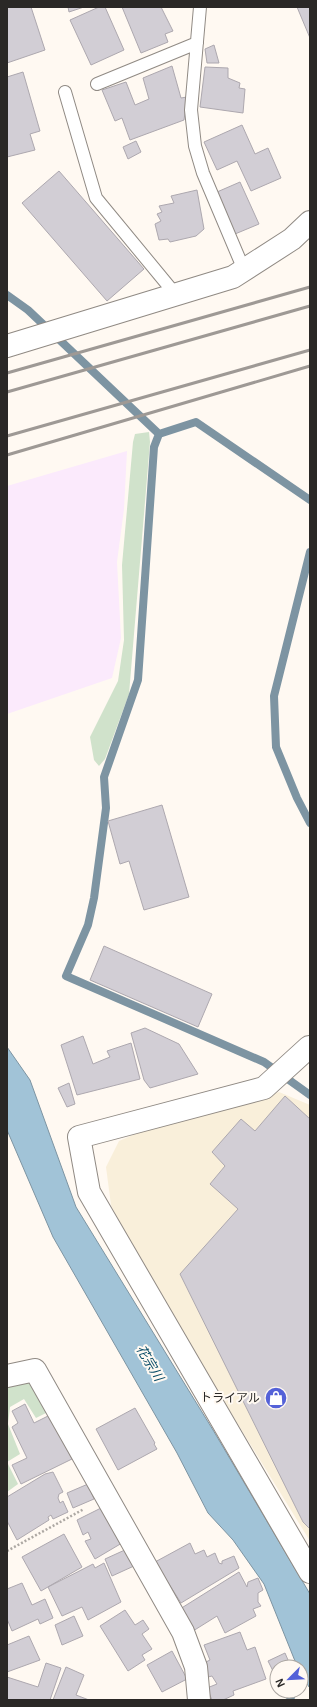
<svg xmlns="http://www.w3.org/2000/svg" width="317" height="1707" viewBox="0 0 317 1707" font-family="Helvetica,'Noto Sans JP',sans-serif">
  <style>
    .commercial { fill: #f9efda }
    .industrial { fill: #fbeafc }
    .green { fill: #d0e2cb }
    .water { fill: #a1c3d7; stroke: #7d94a2 }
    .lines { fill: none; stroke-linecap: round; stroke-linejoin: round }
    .stream { stroke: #7d94a2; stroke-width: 8 }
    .building { fill: #d2ced5; stroke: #ada8af }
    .service-casing { stroke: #908a84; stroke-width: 14 }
    .minor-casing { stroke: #908a84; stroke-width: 24 }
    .path { stroke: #ada8a3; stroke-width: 2.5; stroke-dasharray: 2 2; stroke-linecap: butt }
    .service { stroke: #fff; stroke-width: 12 }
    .minor { stroke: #fff; stroke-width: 22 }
    .rail { stroke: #9e9995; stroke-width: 3 }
    .labels { text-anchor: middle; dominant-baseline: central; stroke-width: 4; stroke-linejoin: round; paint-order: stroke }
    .poi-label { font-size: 12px; fill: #2a2826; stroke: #fff9f2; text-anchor: end }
    .water-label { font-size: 13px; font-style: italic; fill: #064a66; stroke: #fff9f2 }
  </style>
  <rect width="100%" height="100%" fill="#fff9f2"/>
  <!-- commercial -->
  <path class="commercial" d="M 279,1092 L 310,1105 L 310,1541 L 142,1269 L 111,1205 L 106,1167 L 119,1141 L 154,1126 Z"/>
  <!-- industrial -->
  <path class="industrial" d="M 127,451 L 124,509 L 117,562 L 121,638 L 112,678 L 7,714 L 7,486 Z"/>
  <!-- green -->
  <path class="green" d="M 149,432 L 150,442 L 129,694 L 105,759 L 99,766 L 94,760 L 90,737 L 118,681 L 124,640 L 122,565 L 133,442 L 135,434 Z
    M 32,1376 L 50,1411 L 36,1418 L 24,1399 L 10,1407 L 8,1424 L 20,1454 L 7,1462 L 18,1484 L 7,1492 L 7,1384 Z"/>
  <!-- water -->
  <path class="water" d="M 7,1047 L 30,1080 L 76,1207 L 213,1430 L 310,1594 L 310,1687 L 309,1687 L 301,1673 L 301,1667 L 297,1666 L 264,1584 L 233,1540 L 208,1513 L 177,1453 L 53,1237 L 7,1130 Z"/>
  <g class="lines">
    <!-- stream -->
    <path class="stream" d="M 7,295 L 28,310 L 159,434
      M 159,434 L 154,447 L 138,680 L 104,777 L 106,808 L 94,898 L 88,925 L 66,976 L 264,1062 L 310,1095
      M 159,434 L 196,422 L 310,500
      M 310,552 L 274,696 L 276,747 L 297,798 L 310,823
      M 290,1700 L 293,1691"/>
  </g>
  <!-- building -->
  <path class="building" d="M 7,7 L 31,7 L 45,50 L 7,63 Z
    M 68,7 L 84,7 L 69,12 Z
    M 99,7 L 105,7 L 124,50 L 91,65 L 70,20 Z
    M 122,7 L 161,7 L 173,31 L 165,34 L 168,42 L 141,53 Z
    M 297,7 L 310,7 L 310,38 Z
    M 214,45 L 219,63 L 207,63 L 205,49 Z
    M 172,66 L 181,98 L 187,97 L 184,120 L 130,140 L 122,118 L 115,121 L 102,90 L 126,82 L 135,105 L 149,99 L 143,78 Z
    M 205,67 L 228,68 L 228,78 L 240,83 L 239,88 L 245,89 L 243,113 L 200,107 Z
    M 23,72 L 40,131 L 30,134 L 35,150 L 7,157 L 7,77 Z
    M 242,125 L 255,154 L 268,148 L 281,178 L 251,191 L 237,161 L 217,170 L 204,142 Z
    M 136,141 L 141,152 L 128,159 L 123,147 Z
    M 59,171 L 144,269 L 107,301 L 22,203 Z
    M 240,182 L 259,224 L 235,234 L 217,192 Z
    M 197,190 L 204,229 L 196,236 L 170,242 L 168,239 L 159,240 L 155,224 L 161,221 L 157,214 L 162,212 L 159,206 L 174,203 L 171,196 Z
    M 162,805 L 189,897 L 144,910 L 129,861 L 120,864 L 108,821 Z
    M 104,946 L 212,994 L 198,1027 L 90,980 Z
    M 145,1028 L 179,1044 L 198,1074 L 150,1088 L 144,1080 L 131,1033 Z
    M 83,1036 L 93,1064 L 110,1057 L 107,1051 L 131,1043 L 140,1079 L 77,1095 L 61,1045 Z
    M 69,1083 L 75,1104 L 67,1107 L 58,1088 Z
    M 285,1096 L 310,1119 L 310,1529 L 303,1522 L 180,1274 L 238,1209 L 210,1184 L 225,1166 L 212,1152 L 241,1119 L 255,1131 Z
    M 25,1404 L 34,1423 L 50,1415 L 72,1459 L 21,1484 L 12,1465 L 27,1458 L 12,1427 L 18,1423 L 12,1411 Z
    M 135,1408 L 155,1443 L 154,1444 L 157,1449 L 118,1470 L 96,1429 Z
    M 53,1472 L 63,1492 L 59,1494 L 58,1498 L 60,1503 L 63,1501 L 68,1512 L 53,1519 L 51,1515 L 48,1517 L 49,1520 L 17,1540 L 7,1521 L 7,1497 L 45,1474 Z
    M 88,1484 L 94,1499 L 73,1508 L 67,1493 Z
    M 103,1507 L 122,1543 L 95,1559 L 85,1541 L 91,1539 L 88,1532 L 83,1535 L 77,1520 Z
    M 64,1534 L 82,1567 L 41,1591 L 22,1557 Z
    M 190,1543 L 195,1554 L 204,1550 L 207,1557 L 215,1553 L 219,1563 L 222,1564 L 222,1561 L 234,1556 L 239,1568 L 181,1603 L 155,1562 Z
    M 127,1549 L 134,1566 L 112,1576 L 105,1559 Z
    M 104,1563 L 121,1602 L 88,1620 L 82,1607 L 62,1616 L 48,1587 L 93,1564 L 95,1568 Z
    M 239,1572 L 247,1587 L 248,1582 L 258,1578 L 263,1590 L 258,1593 L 258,1602 L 261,1606 L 253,1609 L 256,1616 L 225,1633 L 217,1616 L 193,1631 L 180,1609 Z
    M 22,1583 L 32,1605 L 45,1599 L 53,1618 L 40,1624 L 38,1619 L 12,1631 L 7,1619 L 7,1589 Z
    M 125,1610 L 135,1625 L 143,1620 L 149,1629 L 142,1634 L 152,1649 L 142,1655 L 145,1660 L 128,1671 L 100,1626 Z
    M 74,1616 L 83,1636 L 62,1645 L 55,1625 Z
    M 240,1632 L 247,1650 L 255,1647 L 266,1679 L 233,1691 L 234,1695 L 223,1700 L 212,1700 L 207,1688 L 217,1684 L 212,1676 L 208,1677 L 202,1664 L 210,1660 L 204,1645 Z
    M 29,1636 L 40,1660 L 7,1672 L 7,1645 Z
    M 172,1651 L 187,1679 L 162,1692 L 147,1665 Z
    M 285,1653 L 291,1667 L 277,1667 L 277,1674 L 275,1675 L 268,1661 Z
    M 46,1663 L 61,1668 L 50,1700 L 7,1700 L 7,1677 L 38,1687 Z
    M 66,1667 L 84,1675 L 76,1695 L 89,1700 L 53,1700 Z"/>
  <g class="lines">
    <!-- service casing -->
    <g class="service-casing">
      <path id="service" d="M 200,7 L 191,110 L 195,146 L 203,173 L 244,270
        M 97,84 L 197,43
        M 65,92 L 96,198 L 176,295"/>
    </g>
    <!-- minor casing -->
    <g class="minor-casing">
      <path id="minor" d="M 7,346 L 233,277 L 292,239 L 310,222
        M 309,1047 L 264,1088 L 79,1137 L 89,1192 L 310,1572
        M 7,1376 L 35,1370 L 183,1632 L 196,1667 L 199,1700"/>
    </g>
    <!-- path -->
    <path class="path" d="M 7,1551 L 84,1509"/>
    <!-- service -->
    <use href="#service" class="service"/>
    <!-- minor -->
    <use href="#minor" class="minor"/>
    <!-- rail -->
    <path class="rail" d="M 7,373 L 310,287
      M 7,392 L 310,306
      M 7,436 L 310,350
      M 7,455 L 310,366"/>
  </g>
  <!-- icons -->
  <defs>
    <g id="shop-disc" transform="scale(1.15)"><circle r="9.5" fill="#5461d8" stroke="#fff9f2"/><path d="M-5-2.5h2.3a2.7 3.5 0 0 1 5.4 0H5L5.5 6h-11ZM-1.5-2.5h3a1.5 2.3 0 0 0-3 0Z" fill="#fff"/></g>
  </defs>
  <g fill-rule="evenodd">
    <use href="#shop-disc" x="276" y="1398"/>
  </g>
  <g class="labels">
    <!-- poi labels -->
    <g class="poi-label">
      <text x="260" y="1398">トライアル</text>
    </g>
    <!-- water labels -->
    <g class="water-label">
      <text transform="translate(150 1363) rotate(59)">花宗川</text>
    </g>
  </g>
  <!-- border -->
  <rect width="317" height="1707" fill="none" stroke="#2a2826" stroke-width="16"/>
  <!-- north arrow -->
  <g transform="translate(289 1679) rotate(246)"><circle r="19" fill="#fff9f2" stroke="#aaa5a0"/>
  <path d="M0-3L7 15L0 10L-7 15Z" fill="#5461d8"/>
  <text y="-6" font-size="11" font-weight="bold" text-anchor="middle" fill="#2a2826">N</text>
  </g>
</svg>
